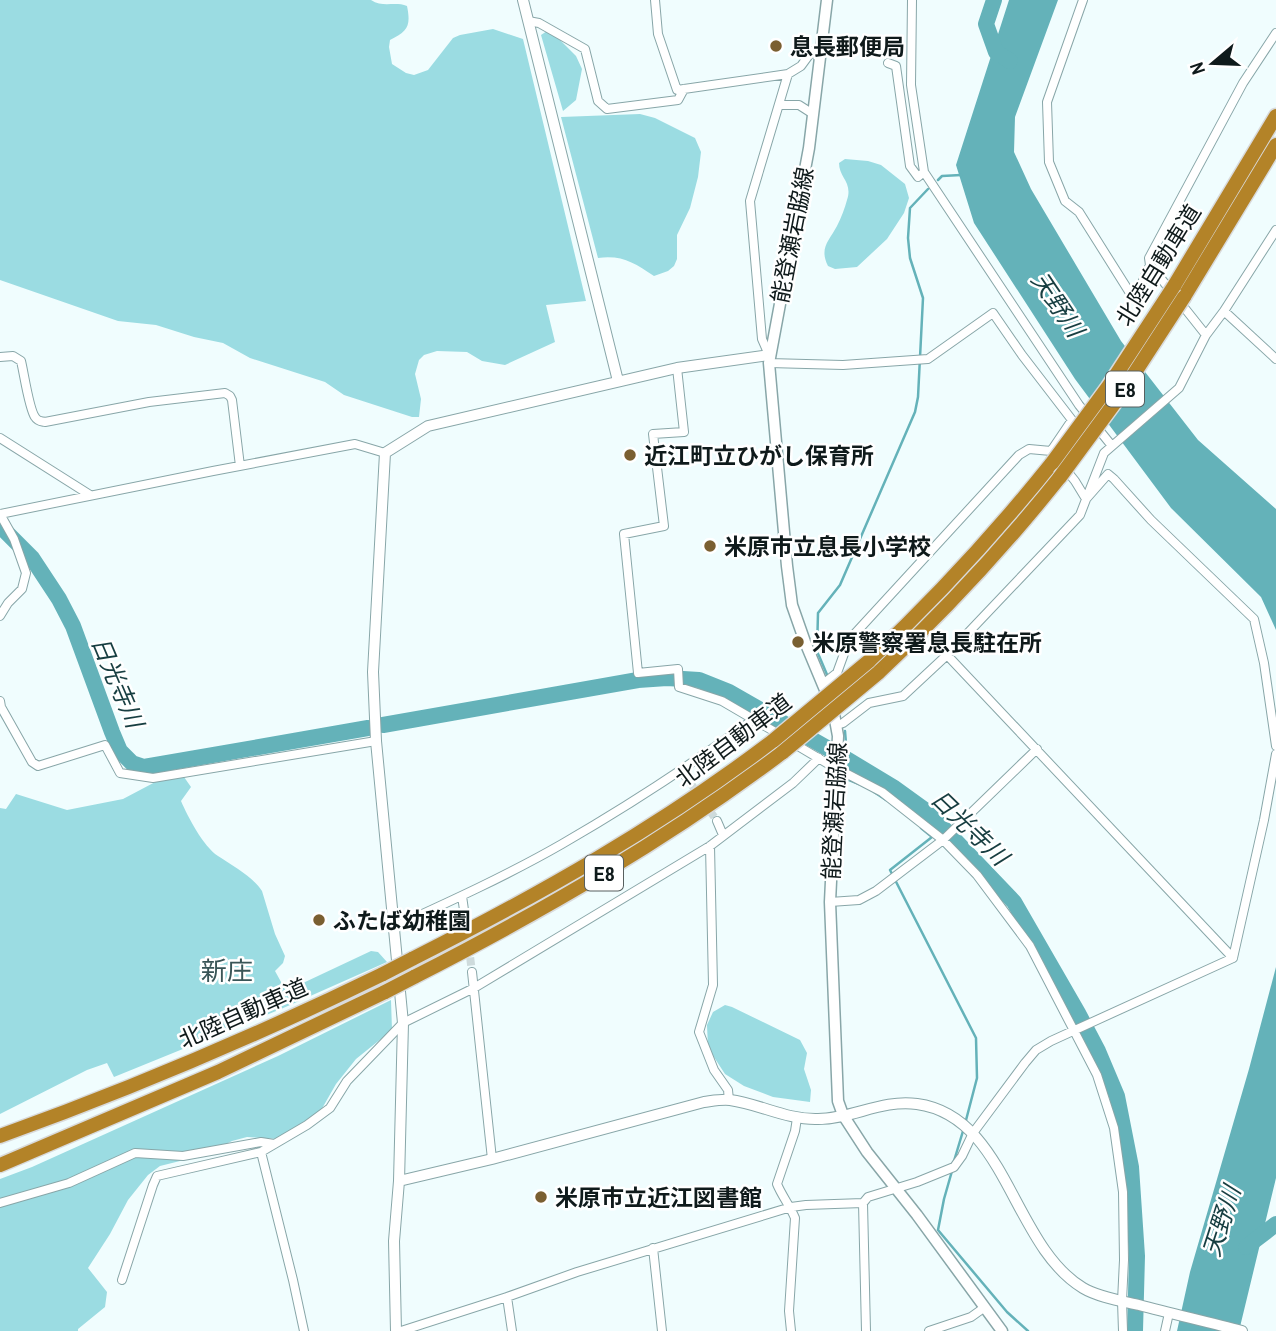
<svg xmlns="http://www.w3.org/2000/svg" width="1276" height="1331" viewBox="0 0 1276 1331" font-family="'Archivo Narrow','Noto Sans JP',sans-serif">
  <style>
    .green { fill: #9bdce2 }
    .water { fill: #64b2b9 }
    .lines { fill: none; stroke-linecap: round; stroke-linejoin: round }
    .stream { stroke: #64b2b9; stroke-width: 2.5 }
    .river { stroke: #64b2b9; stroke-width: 16 }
    .minor-tunnel { stroke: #cedbdc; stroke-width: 8; stroke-dasharray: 8 4; stroke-linecap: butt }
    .minor-casing { stroke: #88a6a8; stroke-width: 10 }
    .tertiary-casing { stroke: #88a6a8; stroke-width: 12 }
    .secondary-casing { stroke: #88a6a8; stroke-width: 13 }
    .motorway-casing { stroke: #d9dadb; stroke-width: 17 }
    .minor { stroke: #fff; stroke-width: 8 }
    .tertiary { stroke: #fff; stroke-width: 10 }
    .secondary { stroke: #fff; stroke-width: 10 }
    .motorway { stroke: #b38328; stroke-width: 14 }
    .motorway-bridge-casing { stroke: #d9dadb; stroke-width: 17; stroke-linecap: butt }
    .motorway-bridge { stroke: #b38328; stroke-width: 14 }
    .poi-dot { fill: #7a5f31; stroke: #fff; stroke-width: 2.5 }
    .labels { text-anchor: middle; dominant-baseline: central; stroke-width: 5; stroke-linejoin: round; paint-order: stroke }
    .shield { fill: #fff; stroke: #575f5f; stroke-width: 2 }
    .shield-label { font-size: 21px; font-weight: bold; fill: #0f1a1b }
    .poi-label { font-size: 23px; font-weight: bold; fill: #0f1a1b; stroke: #fff; text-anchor: start }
    .street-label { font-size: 23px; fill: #0f1a1b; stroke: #fff }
    .water-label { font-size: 24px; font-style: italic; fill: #173e41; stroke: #fff }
    .quarter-label { font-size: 26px; fill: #395557; stroke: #fff }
  </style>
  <rect width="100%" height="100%" fill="#f0fdfe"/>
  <!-- green -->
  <path class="green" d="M 0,0 L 371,0 C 383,8 395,1 407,6 C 411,26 408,31 390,40 L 389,47 L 392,64 L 406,73 L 414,75 L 428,70 L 453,38 L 460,35 L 493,29 L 523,39 L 586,301 L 546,305 L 555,342 L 505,365 L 482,361 L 467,352 L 437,351 L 424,355 L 419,360 L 415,374 L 421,399 L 419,417 L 412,417 L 344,395 L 325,382 L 250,358 L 223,343 L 194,337 L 156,325 L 118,321 L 0,280 Z
    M 547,31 L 554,34 L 576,56 L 582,69 L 576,100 L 563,111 L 541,35 Z
    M 640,114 L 655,118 L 695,138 L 701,152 L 698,177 L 690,208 L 677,235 L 677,259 L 674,266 L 668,271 L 654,276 C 634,263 623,255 598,258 L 561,117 Z
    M 845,159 L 868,161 L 881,165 L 905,184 L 909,198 L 904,213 L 887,239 L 857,267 L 835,269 L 828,266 C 819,248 829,241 837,226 C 841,218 845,208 847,200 C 853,182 839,178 839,163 Z
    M 184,777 L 191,787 L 181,801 C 188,817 203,846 218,856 C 233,866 252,876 262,891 L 275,934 L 285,956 L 283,963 L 275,971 L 286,991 L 371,951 L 378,952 L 387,962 L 281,1009 L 114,1077 L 107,1063 L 87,1070 L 0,1114 L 0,808 L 6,809 L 16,794 L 67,810 L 123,799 L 159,780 Z
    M 391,1000 L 392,1030 L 356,1059 L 336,1084 L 320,1112 L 278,1139 L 247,1137 L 232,1141 L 204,1155 L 160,1166 L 148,1175 L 128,1200 L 110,1234 L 88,1268 L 107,1292 L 105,1307 L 78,1329 L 78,1331 L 0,1331 L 0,1179 L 32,1167 L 278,1056 Z
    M 725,1005 L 732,1007 L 800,1040 L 807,1053 L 804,1069 L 811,1090 L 810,1102 L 773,1097 L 744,1086 L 725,1074 L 708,1048 L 707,1025 L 713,1012 Z"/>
  <!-- water -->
  <path class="water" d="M 1009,0 L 1058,0 L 1015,117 L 1014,152 L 1031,189 L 1121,341 L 1198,440 L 1276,509 L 1276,630 L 1261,597 L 1171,508 L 1075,379 L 974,223 L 956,165 Z
    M 1276,967 L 1276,1178 L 1239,1331 L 1177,1331 L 1190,1272 L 1249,1069 Z"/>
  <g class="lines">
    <!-- stream -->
    <path class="stream" d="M 938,180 L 942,176 L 961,175
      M 828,677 L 817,651 L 818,613 L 840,585 L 915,412 L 918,397 L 923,298 L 910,258 L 908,238 L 910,208 L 928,189
      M 845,731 L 849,780 L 859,784
      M 874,792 L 886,800
      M 921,828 L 932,837 L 890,870 L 976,1038 L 977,1078 L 965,1124
      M 954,1161 L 963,1131
      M 952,1171 L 944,1199 L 938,1230 L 1007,1312 L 1028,1331"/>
    <!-- river -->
    <path class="river" d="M 994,0 L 986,24 L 996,52 L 1010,61
      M 0,526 L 32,558 L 59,599 L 73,626 L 112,732 L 120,751 L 132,763 L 144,767 L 368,728
      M 383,725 L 638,680 L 667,678 L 699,680 L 729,692 L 848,760 L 893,787 L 929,813 L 1014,902 L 1078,1013 L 1098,1051 L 1117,1096 L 1131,1167 L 1137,1256 L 1135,1331
      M 1246,1247 L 1276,1224"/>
    <!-- minor-tunnel -->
    <path class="minor-tunnel" d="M 689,781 L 717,821
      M 464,910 L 472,972"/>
    <!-- minor casing -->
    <g class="minor-casing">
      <path id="minor" d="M 655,0 L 658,34 L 677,90 L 788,74
        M 912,0 L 911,85 L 924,172 L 1079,405 L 1112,446
        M 1083,0 L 1047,102 L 1049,162 L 1065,201 L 1079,212 L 1130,293 L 1137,294 L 1150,265 L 1171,291
        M 528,21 L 539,23 L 585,49 L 598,101 L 607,109 L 678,100 L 684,89
        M 888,63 L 896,66 L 910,166 L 918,177 L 924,172
        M 780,105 L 799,105 L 813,114
        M 1150,265 L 1149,258 L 1243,83 L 1276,33
        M 1224,311 L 1276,359
        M 1206,335 L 1224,311 L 1276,230
        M 769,355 L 762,339 L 750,201 L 788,74 L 801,66 L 812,51 L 820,49
        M 0,357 L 13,356 L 21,361 C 24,373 29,409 35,417 C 38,422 41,421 45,422 L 149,402 L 225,393 L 230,396 L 232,400 L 240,466
        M 769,363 L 843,365 L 928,359 L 993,313 L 1022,355 L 1072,420 L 1051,451
        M 677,368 L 684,432 L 653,434 L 664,526 L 624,534 L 638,673 L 678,669 L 679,687 L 722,701 L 782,736
        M 0,438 L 90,495
        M 0,514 L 213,471 L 355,444 L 385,453
        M 0,514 L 14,539 L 26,573 L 22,589 L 8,603 L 0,616
        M 947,655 L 1233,958
        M 823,684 L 837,673 L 849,640 L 1019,455 L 1029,449 L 1051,451 L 1075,481 L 1086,499 L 1108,474 L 1114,479 L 1151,520 L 1254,619 L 1264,663 L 1276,746
        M 0,701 L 1,707 L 32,762 L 38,766 L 105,745 L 120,773 L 153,778 L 376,741
        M 837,725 L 843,723 L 869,703 L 903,696 L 947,655 L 1080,515 L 1104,453 L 1179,388 L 1206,335 L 1179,301
        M 793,743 L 830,765 L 882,792 L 943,840 L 977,875 L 1030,946 L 1097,1075 L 1114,1128 L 1123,1192 L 1124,1260 L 1122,1301 L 1123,1331
        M 682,771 L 689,781
        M 717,821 L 723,835
        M 710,846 L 713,985 L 699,1032 L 714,1070 L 728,1090 L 729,1100
        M 462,896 L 464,910
        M 830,902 L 859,900 L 876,891 L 943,840 L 1037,749
        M 394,927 C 451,901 508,875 562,844 C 628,806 692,764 754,719
        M 472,972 L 492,1159
        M 261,1152 L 293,1280 L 304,1331
        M 0,1203 L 69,1183 L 135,1153 L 183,1156 L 261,1142 L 274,1144
        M 653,1248 L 662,1331
        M 122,1280 L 153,1185 L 157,1176 L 261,1152 L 307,1125 L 330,1108 L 347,1081 L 403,1023 L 474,988 L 710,846 L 793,783 L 819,758
        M 507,1297 L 577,1272 L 791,1207 L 806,1205 L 863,1203
        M 401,1331 L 507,1297 L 512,1331
        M 791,1331 L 789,1311 L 795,1218 C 790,1206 782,1196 777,1184 L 795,1131 L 797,1118
        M 866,1331 L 863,1203 L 868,1197 L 917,1182 L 954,1167 L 962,1156 L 973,1133 L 1025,1063 L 1036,1050 L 1051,1041 L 1075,1030 L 1233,958 L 1264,820 L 1276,754
        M 929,1331 L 971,1317 L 985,1307
        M 1165,1331 L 1169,1313"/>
    </g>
    <!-- tertiary casing -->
    <g class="tertiary-casing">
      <path id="tertiary" d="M 523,0 L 618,381
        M 399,1181 L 492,1159 L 704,1102 C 712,1101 722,1099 730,1100 C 760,1104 787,1120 818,1119 C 852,1119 882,1099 917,1104 C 1007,1116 1012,1245 1083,1288 C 1098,1297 1122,1301 1139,1305 C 1173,1314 1208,1322 1242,1331
        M 396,1331 L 394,1241 L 399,1181 L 403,1023 L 376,741 L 373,672 L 385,453 L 428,426 L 677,368 L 769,355"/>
    </g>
    <!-- secondary casing -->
    <g class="secondary-casing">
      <path id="secondary" d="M 827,0 L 809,148 L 769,363 L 787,566 L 792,605 L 805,642 L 828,697 L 834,714 L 838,736 L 830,902 L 838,1101 L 843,1115 L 867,1152 L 917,1215 L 1002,1331"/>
    </g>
    <!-- motorway casing -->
    <g class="motorway-casing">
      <path id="motorway" d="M 1174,286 L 1276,116
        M 1184,297 L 1276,145
        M 869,661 C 935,599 995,534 1052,463
        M 878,673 C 944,612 1004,547 1060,477
        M 412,959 C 539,895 661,826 774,740
        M 414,977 C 543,911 668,839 783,752
        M 0,1136 C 131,1089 258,1035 383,974
        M 0,1165 L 218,1072 L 385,992"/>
    </g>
    <!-- minor -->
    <use href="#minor" class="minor"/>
    <!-- tertiary -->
    <use href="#tertiary" class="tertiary"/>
    <!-- secondary -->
    <use href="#secondary" class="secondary"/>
    <!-- motorway -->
    <use href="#motorway" class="motorway"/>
    <!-- motorway-bridge casing -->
    <g class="motorway-bridge-casing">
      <path id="motorway-bridge" d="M 1052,463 L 1108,387 L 1174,286
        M 1060,477 L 1119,397 L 1184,297
        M 774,740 L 869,661
        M 783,752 L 878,673
        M 383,974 L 412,959
        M 385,992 L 414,977"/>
    </g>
    <!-- motorway-bridge -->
    <use href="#motorway-bridge" class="motorway-bridge"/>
  </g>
  <!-- markers -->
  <g class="poi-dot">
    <circle cx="776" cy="46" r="7"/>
    <circle cx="630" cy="455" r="7"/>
    <circle cx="710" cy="546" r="7"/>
    <circle cx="798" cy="642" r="7"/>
    <circle cx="319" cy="920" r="7"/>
    <circle cx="541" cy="1197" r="7"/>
  </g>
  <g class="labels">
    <!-- shield labels -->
    <g class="shield">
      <rect x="1106" y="371.5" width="38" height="35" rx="5"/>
      <rect x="585" y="855.5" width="38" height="35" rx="5"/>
    </g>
    <g class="shield-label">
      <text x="1125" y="389">E8</text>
      <text x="604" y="873">E8</text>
    </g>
    <!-- poi labels -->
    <g class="poi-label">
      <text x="790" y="46">息長郵便局</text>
      <text x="644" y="455">近江町立ひがし保育所</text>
      <text x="724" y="546">米原市立息長小学校</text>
      <text x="812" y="642">米原警察署息長駐在所</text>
      <text x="333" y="920">ふたば幼稚園</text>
      <text x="555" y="1197">米原市立近江図書館</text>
    </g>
    <!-- street labels -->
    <g class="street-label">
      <text transform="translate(792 235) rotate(-79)">能登瀬岩脇線</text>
      <text transform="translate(1158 265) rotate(-58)">北陸自動車道</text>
      <text transform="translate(733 740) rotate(-37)">北陸自動車道</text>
      <text transform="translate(834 811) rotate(-87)">能登瀬岩脇線</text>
      <text transform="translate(243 1013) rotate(-24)">北陸自動車道</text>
    </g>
    <!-- water labels -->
    <g class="water-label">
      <text transform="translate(1058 304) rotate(56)">天野川</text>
      <text transform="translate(118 682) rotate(67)">日光寺川</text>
      <text transform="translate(970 827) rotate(44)">日光寺川</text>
      <text transform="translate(1221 1221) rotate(-72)">天野川</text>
    </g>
    <!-- quarter labels -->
    <g class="quarter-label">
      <text x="227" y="970">新庄</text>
    </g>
  </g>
  <!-- north arrow -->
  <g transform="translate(1213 63) rotate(251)" stroke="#ffffff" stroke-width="5" paint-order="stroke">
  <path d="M0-5L12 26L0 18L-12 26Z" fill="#0f1a1b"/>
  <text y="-10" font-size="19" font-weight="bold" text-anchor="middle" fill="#0f1a1b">N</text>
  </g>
</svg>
